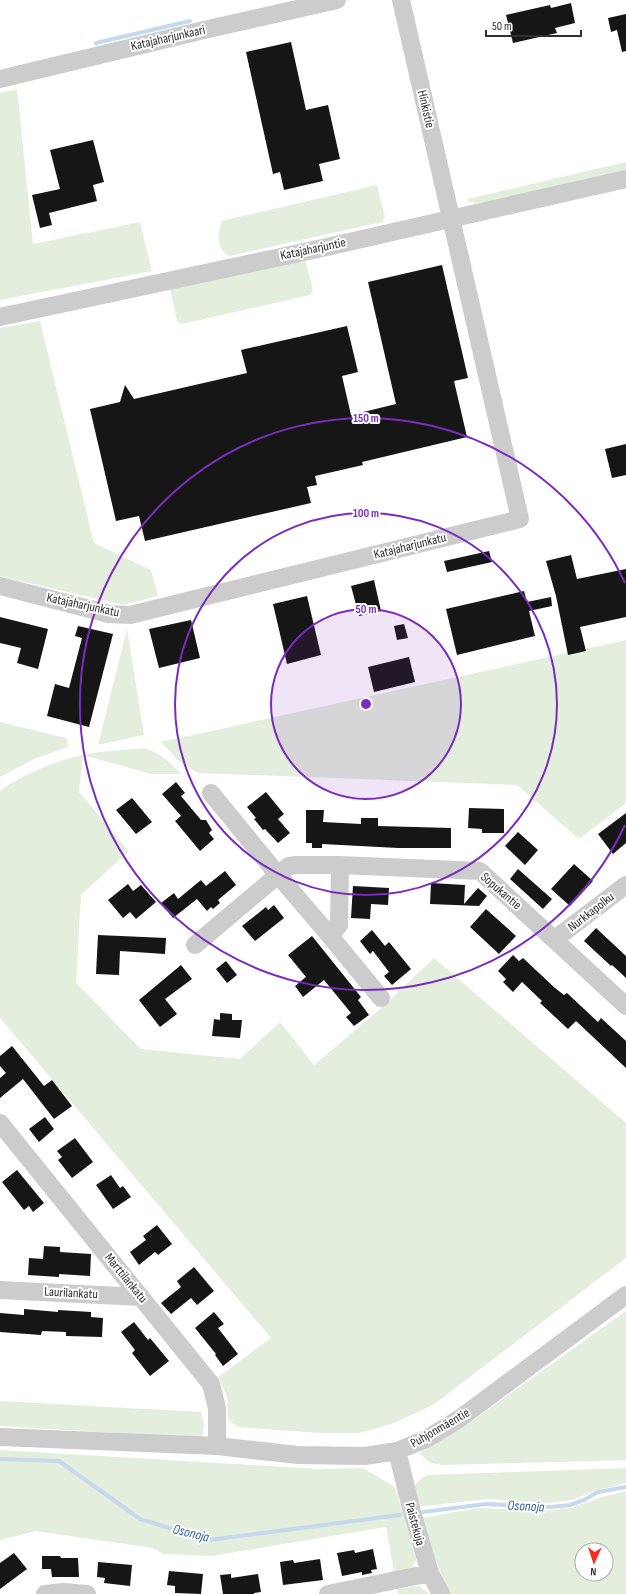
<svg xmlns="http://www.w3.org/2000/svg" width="626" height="1594" viewBox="0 0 626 1594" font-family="'Sofia Sans Condensed',sans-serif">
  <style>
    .green { fill: #e3eedc; fill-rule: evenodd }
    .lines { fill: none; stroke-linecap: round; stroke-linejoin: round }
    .stream { stroke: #c6d9ef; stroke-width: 4 }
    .building { fill: #161616 }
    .minor { stroke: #ccc; stroke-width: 18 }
    .ring { fill: none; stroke: #7b2cbf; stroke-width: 2 }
    .labels { text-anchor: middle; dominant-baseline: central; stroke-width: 4; stroke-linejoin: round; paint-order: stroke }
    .street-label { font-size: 13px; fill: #2f2f2f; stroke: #fff }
    .water-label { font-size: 14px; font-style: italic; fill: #356499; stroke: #fff }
    .centre { fill: #7b2cbf; stroke: #fff; stroke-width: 2 }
    .ring-label { font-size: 12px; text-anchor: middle; font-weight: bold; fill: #7b2cbf; stroke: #fff; stroke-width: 4; stroke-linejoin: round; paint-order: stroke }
  </style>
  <rect width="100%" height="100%" fill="#fff"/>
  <!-- green -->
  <path class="green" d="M 17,89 L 33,244 L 140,222 L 152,271 L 0,300 L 0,93 Z
    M 626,162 L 626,170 L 489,202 L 476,203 L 468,201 L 467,199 Z
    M 377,185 L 385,217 L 382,222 L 229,256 C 215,248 219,234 221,221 Z
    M 305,260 L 313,289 L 310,295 L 182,324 L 177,321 L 170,289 Z
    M 40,321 L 94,543 L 151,570 L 158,596 L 123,605 L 0,576 L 0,328 Z
    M 127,629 L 144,735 L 98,745 Z
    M 626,640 L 626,803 L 579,839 L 517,785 L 198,773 L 179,761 L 161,742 Z
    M 0,722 L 66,738 L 68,747 L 34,759 L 0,777 Z
    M 144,748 C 160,753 170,762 181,774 L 151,774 L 83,755 L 79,792 L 129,851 L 81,895 L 76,983 L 141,1049 L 240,1059 L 280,1022 L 314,1065 L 379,1010 L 434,958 L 626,1123 L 626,1258 L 433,1405 L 394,1423 L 360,1433 L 320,1433 L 238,1427 L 228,1419 L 227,1396 L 218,1377 L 271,1338 L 0,1018 L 0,791 C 23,774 53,762 82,755 C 102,751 123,750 144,748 Z
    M 626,1311 L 626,1460 L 443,1465 C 432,1464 426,1462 420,1452 L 465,1426 Z
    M 0,1401 L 201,1412 L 204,1424 L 202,1438 L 0,1426 Z
    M 0,1450 L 319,1469 L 363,1468 L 395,1487 L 416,1558 C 415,1570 405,1570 394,1572 L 386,1527 L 212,1556 L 164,1554 L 152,1548 L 36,1531 L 0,1540 Z
    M 626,1468 L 626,1483 L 595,1491 L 572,1500 L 549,1503 L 488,1499 L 417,1507 C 414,1490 410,1483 428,1475 Z
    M 626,1491 L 626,1594 L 450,1594 L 429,1545 L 421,1518 L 479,1508 L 542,1511 L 572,1508 L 602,1497 ZM 582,1550 L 606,1550 L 606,1574 L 582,1574 Z
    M 419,1586 L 429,1594 L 398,1594 L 397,1589 Z"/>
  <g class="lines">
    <!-- stream -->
    <path class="stream" d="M 96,43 L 190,21
      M 0,1459 L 59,1461 L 140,1519 L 209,1540 L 400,1515
      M 423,1512 L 486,1504 L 550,1507 L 570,1505 L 584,1500 L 598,1492 L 626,1487"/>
  </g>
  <!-- building -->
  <path class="building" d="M 571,3 L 575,23 L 555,28 L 557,33 L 513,43 L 506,15 L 550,5 L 551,8 Z
    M 626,14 L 626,51 L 622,52 L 617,30 L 611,32 L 608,18 Z
    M 291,42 L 306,110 L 328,105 L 340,159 L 319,164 L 323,181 L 284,190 L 280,172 L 273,174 L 246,52 Z
    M 93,140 L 104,182 L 93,185 L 97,201 L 49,213 L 52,225 L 40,228 L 32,195 L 60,189 L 50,150 Z
    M 442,265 L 468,378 L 454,381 L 467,437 L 362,462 L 363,465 L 315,476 L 317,485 L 307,487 L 311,503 L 145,541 L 139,516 L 116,521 L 90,409 L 120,402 L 125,385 L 134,399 L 247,373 L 241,350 L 347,326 L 358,372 L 342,376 L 351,415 L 396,404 L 368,282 Z
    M 626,444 L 626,475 L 612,478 L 605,449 Z
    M 489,551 L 492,562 L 447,572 L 444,561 Z
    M 571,555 L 577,579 L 626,569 L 626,617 L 580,627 L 586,651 L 568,655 L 556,596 L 546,561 Z
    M 374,580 L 381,611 L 359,616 L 351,586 Z
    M 524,591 L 527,602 L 551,597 L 552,606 L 529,611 L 535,636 L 457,655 L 446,609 Z
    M 307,596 L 321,655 L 287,664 L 273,604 Z
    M 0,617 L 48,629 L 38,669 L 17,663 L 21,648 L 0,643 Z
    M 191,620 L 200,658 L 159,668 L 149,629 Z
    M 404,624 L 408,638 L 397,640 L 394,626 Z
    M 78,626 L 113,634 L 89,727 L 47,716 L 55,684 L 69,688 L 82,638 L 75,636 Z
    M 409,657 L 415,682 L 374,692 L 368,667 Z
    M 176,782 L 185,793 L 181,796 L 201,820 L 206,820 L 212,830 L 209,833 L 214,839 L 200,851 L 175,821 L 181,816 L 162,794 Z
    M 266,792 L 284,814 L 278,819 L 290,833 L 278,843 L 265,829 L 263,830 L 254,819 L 256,818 L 247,807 Z
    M 132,798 L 152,822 L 136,834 L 116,810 Z
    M 469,808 L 504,809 L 504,833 L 482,833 L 482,829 L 468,828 Z
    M 306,810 L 324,810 L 323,822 L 361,824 L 361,818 L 378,818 L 378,826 L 451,828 L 451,848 L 398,848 L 322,844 L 322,848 L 312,848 L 312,843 L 306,843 Z
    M 626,813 L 626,843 L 613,854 L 598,834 Z
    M 518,832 L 538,850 L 525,865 L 505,846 Z
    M 574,864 L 593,881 L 570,906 L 551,889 Z
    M 518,869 L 552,899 L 543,909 L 510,879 Z
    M 225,871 L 236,885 L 218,900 L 220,903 L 213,909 L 211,907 L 207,911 L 197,899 L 173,918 L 161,903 L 174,893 L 178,899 L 201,880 L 206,886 Z
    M 431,883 L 465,885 L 464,904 L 478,888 L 487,896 L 479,906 L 430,904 Z
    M 128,884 L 133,891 L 141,885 L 156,902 L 136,919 L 130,912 L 123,918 L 108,900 Z
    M 353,886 L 389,888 L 388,905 L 371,904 L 370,919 L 351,918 Z
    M 274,905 L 284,918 L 255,941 L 242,926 L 266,907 L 268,910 Z
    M 486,909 L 516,936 L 499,954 L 470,927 Z
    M 596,928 L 626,956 L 626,978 L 612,965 L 611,966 L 584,941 Z
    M 372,930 L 385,946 L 389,942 L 411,969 L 392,985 L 384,976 L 389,972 L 373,951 L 370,954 L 360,941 Z
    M 98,935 L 166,938 L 165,954 L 120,951 L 119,975 L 96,974 Z
    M 312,936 L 361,997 L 358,1000 L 369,1015 L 354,1026 L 346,1017 L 351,1013 L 324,980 L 303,997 L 295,986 L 306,977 L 288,955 Z
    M 513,955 L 519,961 L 523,958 L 555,988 L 564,995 L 567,993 L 598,1022 L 601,1018 L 626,1041 L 626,1068 L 576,1021 L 568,1029 L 540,1003 L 542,1001 L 522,982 L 513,992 L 503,982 L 506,979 L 498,971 Z
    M 226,961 L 237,975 L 227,983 L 216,969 Z
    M 181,965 L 192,979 L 165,999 L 177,1014 L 160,1027 L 139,1000 Z
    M 220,1013 L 232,1014 L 232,1020 L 242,1020 L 240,1038 L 212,1036 L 214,1019 L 220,1020 Z
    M 12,1046 L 44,1086 L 52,1080 L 72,1106 L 54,1119 L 23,1079 L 0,1098 L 0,1078 L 6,1073 L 0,1066 L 0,1056 Z
    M 45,1117 L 54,1129 L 39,1142 L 29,1129 Z
    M 75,1138 L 93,1162 L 72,1178 L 58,1160 L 62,1157 L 57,1151 Z
    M 17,1170 L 44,1203 L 33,1212 L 29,1206 L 24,1210 L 2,1182 Z
    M 111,1175 L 120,1188 L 123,1186 L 131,1197 L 113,1209 L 96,1185 Z
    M 157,1225 L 172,1244 L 158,1255 L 155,1252 L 139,1265 L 130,1252 L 146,1240 L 143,1236 Z
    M 44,1246 L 60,1247 L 60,1252 L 91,1254 L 90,1276 L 59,1274 L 59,1277 L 28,1275 L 29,1258 L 43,1259 Z
    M 194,1267 L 214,1291 L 197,1305 L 191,1298 L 171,1314 L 161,1303 L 181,1287 L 177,1281 Z
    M 24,1309 L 58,1312 L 58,1310 L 91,1312 L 91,1317 L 103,1318 L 102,1337 L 66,1336 L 66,1332 L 42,1331 L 41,1335 L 0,1332 L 0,1313 L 24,1315 Z
    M 214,1312 L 224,1324 L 218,1328 L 238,1354 L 223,1366 L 215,1355 L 216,1354 L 195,1328 Z
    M 134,1322 L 148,1340 L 150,1338 L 169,1361 L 150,1376 L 132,1353 L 135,1350 L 121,1332 Z
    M 373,1549 L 377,1569 L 371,1570 L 372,1573 L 362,1575 L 362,1572 L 342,1576 L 337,1553 L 354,1550 L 355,1553 Z
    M 14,1553 L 27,1569 L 0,1589 L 0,1563 Z
    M 42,1556 L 60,1556 L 61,1558 L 78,1558 L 79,1577 L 52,1577 L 51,1569 L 42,1569 Z
    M 320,1559 L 323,1580 L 283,1585 L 280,1562 L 293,1560 L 294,1563 Z
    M 98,1562 L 132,1565 L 130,1586 L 104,1583 L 105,1578 L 97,1577 Z
    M 169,1571 L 203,1574 L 201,1594 L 175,1593 L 175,1586 L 167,1585 Z
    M 231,1574 L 231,1578 L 258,1574 L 261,1592 L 254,1593 L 254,1594 L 223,1594 L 220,1575 Z"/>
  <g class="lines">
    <!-- minor -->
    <path class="minor" d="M 0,79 L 204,30 L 337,0
      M 0,317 L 327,247 L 626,179
      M 0,586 L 109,614 L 130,615 L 520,519 L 401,0
      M 340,865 L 339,925 L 330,936 L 278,875 L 289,866 L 296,865 L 340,865 L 480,871 L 626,1006
      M 330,936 L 381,998
      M 555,939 L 626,885
      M 195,945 L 278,875 L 211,793
      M 0,1123 L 211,1384 L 217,1408 L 217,1446
      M 0,1290 L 141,1297
      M 0,1437 L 217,1446 L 298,1455 L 365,1456 L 397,1451 L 426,1439 L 459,1419 L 626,1295
      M 397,1451 L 412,1512 L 430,1573 L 441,1594
      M 45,1594 L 63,1592 L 87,1594
      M 328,1594 L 430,1573"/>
  </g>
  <!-- distance rings -->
  <circle cx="366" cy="704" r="95" fill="#7b2cbf" fill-opacity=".12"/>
  <g class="ring">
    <circle cx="366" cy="704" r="95"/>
    <circle cx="366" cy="704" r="191"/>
    <path d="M625 825A286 286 0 1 1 625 583"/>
  </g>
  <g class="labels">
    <!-- street labels -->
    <g class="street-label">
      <text transform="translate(168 38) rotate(-13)">Katajaharjunkaari</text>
      <text transform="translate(426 109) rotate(77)">Hinkistie</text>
      <text transform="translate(313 249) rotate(-12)">Katajaharjuntie</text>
      <text transform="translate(410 546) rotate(-14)">Katajaharjunkatu</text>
      <text transform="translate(83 605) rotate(12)">Katajaharjunkatu</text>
      <text transform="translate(501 891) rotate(41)">Sopukantie</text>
      <text transform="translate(591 912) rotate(-38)">Nurkkapolku</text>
      <text transform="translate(126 1278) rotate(51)">Marttilankatu</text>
      <text transform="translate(71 1293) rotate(3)">Laurilankatu</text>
      <text transform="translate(440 1428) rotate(-30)">Puhjonmäentie</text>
      <text transform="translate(415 1524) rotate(75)">Paistekuja</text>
    </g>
    <!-- water labels -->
    <g class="water-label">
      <text transform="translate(526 1506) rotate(3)">Osonoja</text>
      <text transform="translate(191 1533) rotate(14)">Osonoja</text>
    </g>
  </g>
  <circle cx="366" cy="704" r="6" class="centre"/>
  <g class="ring-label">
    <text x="366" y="422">150 m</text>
    <text x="366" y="517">100 m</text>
    <text x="366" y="613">50 m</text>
  </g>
  <!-- north arrow -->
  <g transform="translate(594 1562) rotate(183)"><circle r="19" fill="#ffffff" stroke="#acacac"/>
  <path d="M0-3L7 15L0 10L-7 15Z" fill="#f63021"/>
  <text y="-6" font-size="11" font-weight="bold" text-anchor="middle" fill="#2f2f2f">N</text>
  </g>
  <!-- scale -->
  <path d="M486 30v6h95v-6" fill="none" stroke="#2f2f2f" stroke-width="2"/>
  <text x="492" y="30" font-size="12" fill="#2f2f2f" stroke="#ffffff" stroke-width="3" paint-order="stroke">50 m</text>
</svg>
